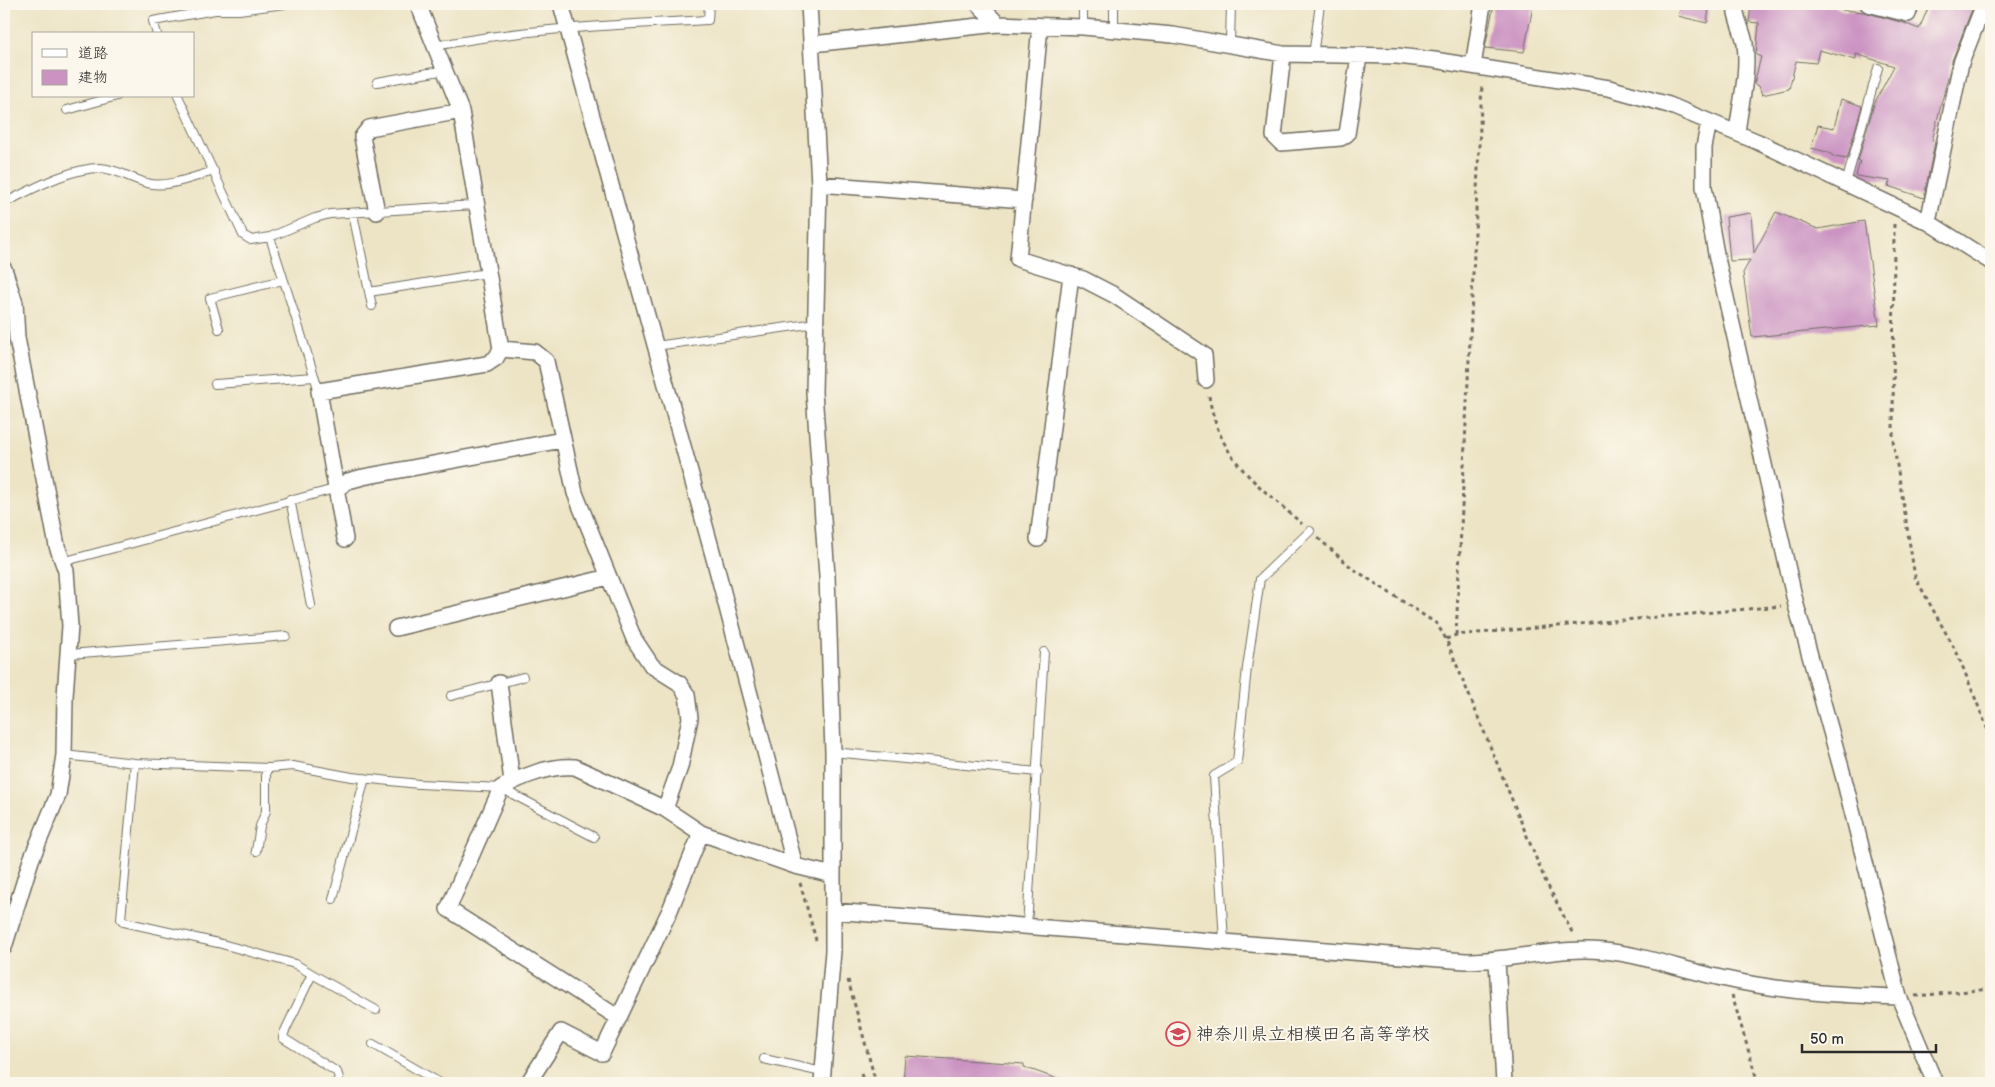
<svg xmlns="http://www.w3.org/2000/svg" width="1995" height="1087" viewBox="0 0 1995 1087" font-family="'Balsamiq Sans','Klee One',sans-serif">
  <style>
    .building { fill: #cb93c2 }
    .lines { fill: none; stroke-linecap: round; stroke-linejoin: round }
    .lane-casing { stroke: #6f6c61; stroke-width: 10 }
    .street-casing { stroke: #6f6c61; stroke-width: 18 }
    .path { stroke: #6f6c61; stroke-width: 3; stroke-dasharray: 4 4; stroke-linecap: butt }
    .lane { stroke: #fff; stroke-width: 8 }
    .street { stroke: #fff; stroke-width: 15 }
    .labels { text-anchor: middle; dominant-baseline: central; stroke-width: 4; stroke-linejoin: round; paint-order: stroke }
    .poi-label { font-size: 18px; fill: #2b2b2b; stroke: #fbf7ec; text-anchor: start }
  </style>
  <rect width="100%" height="100%" fill="#fbf7ec"/>
  <filter id="ink" filterUnits="userSpaceOnUse"><feTurbulence type="fractalNoise" baseFrequency=".02" numOctaves="2"/><feDisplacementMap in="SourceGraphic" scale="10" xChannelSelector="R" yChannelSelector="G"/><feConvolveMatrix kernelMatrix="1 2 1 2 8 2 1 2 1" color-interpolation-filters="sRGB"/></filter>
  <filter id="wash" filterUnits="userSpaceOnUse"><feTurbulence type="fractalNoise" baseFrequency=".0096" numOctaves="4" result="noise"/><feDisplacementMap in="SourceGraphic" scale="20" xChannelSelector="R" yChannelSelector="G"/><feGaussianBlur stdDeviation="1.12" result="paint"/><feColorMatrix in="noise" values="0 0 0 0 0 0 0 0 0 0 0 0 0 0 0 0 0 1.4 0 .05"/><feComposite in="paint" operator="in"/></filter>
  <g filter="url(#wash)">
    <rect width="100%" height="100%" fill="#ede4c5"/>
    <g id="blocks">
      <!-- building -->
      <path class="building" d="M 1494,4 L 1533,6 L 1524,52 L 1485,48 Z
        M 1682,4 L 1696,4 L 1709,8 L 1707,23 L 1678,16 Z
        M 1751,4 L 1784,8 L 1784,4 L 1830,4 L 1842,10 L 1864,12 L 1904,23 L 1919,29 L 1930,4 L 1954,9 L 1955,4 L 1974,4 L 1952,61 L 1932,141 L 1935,142 L 1924,198 L 1888,186 L 1890,181 L 1856,176 L 1860,161 L 1858,161 L 1874,104 L 1894,66 L 1856,54 L 1856,60 L 1819,50 L 1816,63 L 1796,61 L 1789,89 L 1762,95 L 1759,86 L 1754,84 L 1761,57 L 1756,55 L 1759,23 L 1749,22 Z
        M 1841,99 L 1862,106 L 1847,159 L 1835,157 L 1827,152 L 1811,148 L 1818,125 L 1834,128 Z
        M 1776,212 L 1818,229 L 1864,221 L 1879,325 L 1752,337 L 1743,273 L 1750,260 L 1730,261 L 1726,217 L 1751,213 L 1754,253 Z
        M 905,1056 L 1024,1064 L 1024,1067 L 1063,1081 L 1063,1083 L 903,1083 Z"/>
    </g>
  </g>
  <g filter="url(#ink)">
    <use href="#blocks" fill-opacity="0" stroke="#6f6c61" stroke-width="1"/>
    <g class="lines">
      <!-- lane casing -->
      <g class="lane-casing">
        <path id="lane" d="M 239,4 L 239,10 L 285,4
          M 1083,27 L 1083,4
          M 1114,29 L 1114,4
          M 157,34 L 153,21 L 215,10 L 239,10
          M 1230,44 L 1231,4
          M 435,46 C 525,28 616,25 708,20 L 709,4
          M 1313,56 L 1320,4
          M 377,82 L 446,70
          M 178,96 L 243,235 L 251,240 L 270,237 L 319,391
          M 67,110 L 117,96
          M 1846,183 L 1878,68
          M 4,203 C 31,190 69,168 100,168 C 118,169 131,179 147,183 C 166,189 195,176 214,171
          M 353,214 L 372,306
          M 270,237 L 315,218 L 330,214 L 475,205
          M 369,292 L 487,273
          M 219,329 L 210,298 L 283,280
          M 656,346 L 816,323
          M 215,384 L 314,377
          M 290,499 L 311,605
          M 62,562 L 338,488
          M 70,654 L 286,636
          M 451,696 L 523,677
          M 833,752 L 1038,772
          M 64,755 L 135,763 L 269,768 L 293,766 L 352,777 L 419,784 L 501,788 L 594,837
          M 135,763 L 121,919 L 124,922 L 218,943 L 295,964 L 312,974 L 284,1033 L 283,1038 L 337,1072 L 339,1078 L 336,1083
          M 256,851 L 260,826 L 266,811 L 266,768
          M 333,899 L 365,778
          M 1027,927 L 1044,652
          M 1224,941 L 1214,776 L 1237,762 L 1247,668 L 1260,579 L 1310,531
          M 312,974 L 376,1010
          M 373,1044 L 440,1083
          M 764,1059 L 822,1072"/>
      </g>
      <!-- street casing -->
      <g class="street-casing">
        <path id="street" d="M 418,4 L 461,111 L 501,349 L 535,352 L 546,361 L 575,493 L 634,639 L 652,666 L 679,683 L 687,695 L 690,718 L 680,767 L 665,809
          M 561,4 L 715,562 L 795,866
          M 809,4 L 819,184 L 814,392 L 827,576 L 833,752 L 833,951 L 822,1083
          M 978,4 L 998,24
          M 1735,4 C 1735,19 1743,30 1745,44 C 1749,73 1740,105 1737,133
          M 1868,4 L 1908,14 L 1911,4
          M 1040,26 L 1018,259 L 1083,279 L 1114,295 L 1204,355 L 1206,380
          M 812,44 L 998,24 L 1083,27 L 1173,35 L 1283,54 L 1397,56 L 1434,60 L 1609,88 L 1669,105 L 1758,142 L 1928,222 L 1991,262
          M 1283,54 L 1274,136 L 1281,143 L 1341,138 L 1347,134 L 1359,56
          M 1473,66 L 1483,4
          M 1709,122 L 1704,147 L 1704,187 L 1716,254 L 1796,605 L 1843,775 L 1899,997 L 1935,1083
          M 819,184 L 1024,200
          M 377,212 L 362,137 L 369,128 L 461,111
          M 1928,222 L 1961,63 L 1984,4
          M 4,269 L 15,303 L 17,338 L 57,546 L 66,571 L 70,626 L 65,696 L 64,755 L 58,795 L 31,860 L 4,947
          M 338,488 L 348,481 L 363,477 L 562,440
          M 345,539 L 319,391 L 487,364 L 496,358 L 501,349
          M 1038,539 L 1071,275
          M 396,628 L 609,577
          M 499,683 L 512,781
          M 833,911 L 1465,961 C 1512,961 1559,946 1604,951 C 1645,955 1686,971 1726,979 C 1784,992 1841,995 1899,997
          M 1497,961 L 1504,1083
          M 619,1018 L 448,909 L 501,788 C 522,776 551,765 575,767 L 665,809 L 701,833
          M 528,1083 L 561,1032 L 602,1053 L 670,910 L 701,833 L 795,866 L 833,875"/>
      </g>
      <!-- path -->
      <path class="path" d="M 1894,224 L 1893,440 L 1915,577 L 1958,655 L 1991,738
        M 1209,396 C 1220,462 1256,482 1302,524
        M 1318,538 L 1352,568 L 1437,624 L 1446,639 L 1545,880 L 1573,934
        M 1456,635 L 1482,84
        M 1446,639 L 1456,635 L 1781,606
        M 800,883 L 816,940
        M 848,980 L 876,1083
        M 1732,995 L 1758,1083
        M 1915,996 L 1991,989
        M 861,1074 L 864,1083"/>
      <!-- lane -->
      <use href="#lane" class="lane"/>
      <!-- street -->
      <use href="#street" class="street"/>
    </g>
  </g>
  <!-- icons -->
  <defs>
    <g id="school-ring" transform="scale(1.25)"><circle r="9.5" fill="#fbf7ec" stroke="#d1495b" stroke-width="1.5"/><path d="M0-5L7-2L0 1L-7-2ZM-4 1L0 2.5L4 1V4Q0 6-4 4Z" fill="#d1495b"/></g>
  </defs>
  <g fill-rule="evenodd">
    <use href="#school-ring" x="1178" y="1034"/>
  </g>
  <g class="labels">
    <!-- poi labels -->
    <g class="poi-label">
      <text x="1196" y="1034">神奈川県立相模田名高等学校</text>
    </g>
  </g>
  <!-- margin -->
  <rect width="1995" height="1087" fill="none" stroke="#fbf7ec" stroke-width="20"/>
  <!-- legend -->
  <rect x="32" y="32" width="162" height="65" fill="#fbf7ec" stroke="#a8a59f"/>
  <rect x="42" y="49" width="25" height="8" fill="#ffffff" stroke="#a8a59f"/>
  <text x="78" y="58" font-size="15" fill="#2b2b2b">道路</text>
  <rect x="42" y="70" width="25" height="15" fill="#cb93c2" stroke="#a8a59f"/>
  <text x="78" y="82" font-size="15" fill="#2b2b2b">建物</text>
  <!-- scale -->
  <path d="M1802 1044v8h134v-8" fill="none" stroke="#2b2b2b" stroke-width="2.5"/>
  <text x="1810" y="1044" font-size="15" fill="#2b2b2b" stroke="#fbf7ec" stroke-width="4" paint-order="stroke">50 m</text>
</svg>
